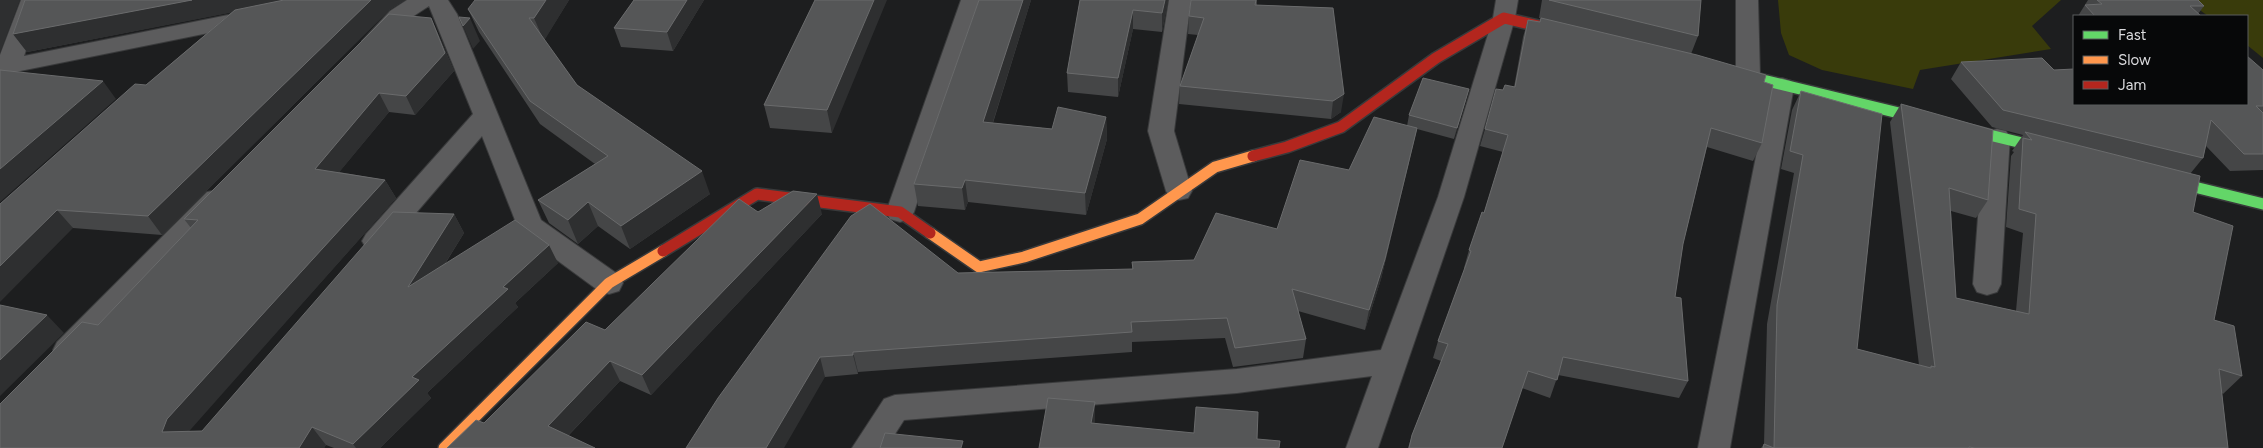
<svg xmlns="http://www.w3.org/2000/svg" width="2263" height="448" viewBox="0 0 2263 448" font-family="Figtree,sans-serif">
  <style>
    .green { fill: #393b0b }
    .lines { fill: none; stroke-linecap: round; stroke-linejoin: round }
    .street-casing { stroke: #393a3b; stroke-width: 2 }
    .fast-casing { stroke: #393a3b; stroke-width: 14 }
    .slow-casing { stroke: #393a3b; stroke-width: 14 }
    .jam-casing { stroke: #393a3b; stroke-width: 14 }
    .street { fill: #5c5c5d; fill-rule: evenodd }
    .fast { stroke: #63d668; stroke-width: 11 }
    .slow { stroke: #ff974d; stroke-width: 11 }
    .jam { stroke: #b3261e; stroke-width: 11 }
    .wall { fill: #454647 }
    .shaded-wall { fill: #2e2f30 }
    .building { fill: #555657; stroke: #6a6b6c }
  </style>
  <rect width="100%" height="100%" fill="#1d1e1f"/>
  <!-- green -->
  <path class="green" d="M 1778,0 L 2061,0 L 2032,26 L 2051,49 L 1920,70 L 1913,89 L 1822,70 L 1789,55 L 1781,33 Z
    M 2186,0 L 2263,0 L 2263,58 L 2247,45 L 2247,16 L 2208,16 Z"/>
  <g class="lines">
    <!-- street casing -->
    <g class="street-casing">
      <path id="street" d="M 21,0 L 43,0 L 24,56 L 253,10 L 261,12 L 264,17 L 261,22 L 253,24 L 15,72 L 0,80 L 0,55 Z
        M 407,0 L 448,0 L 457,14 L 541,220 L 619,275 L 623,283 L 619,291 L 609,294 L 599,291 L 520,233 L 482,136 L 386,248 L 376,251 L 366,248 L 362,241 L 366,234 L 473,114 L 429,6 L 406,21 L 382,46 L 374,48 L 366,46 L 362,41 L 390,11 Z
        M 961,0 L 983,0 L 914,212 L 910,219 L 900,222 L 890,219 L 886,212 Z
        M 1169,0 L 1191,0 L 1174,131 L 1192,191 L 1188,198 L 1179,200 L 1170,198 L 1166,191 L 1148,131 Z
        M 1496,0 L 1518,0 L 1515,18 L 1464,197 L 1378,448 L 1346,448 L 1372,376 L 1237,393 L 904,420 L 886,448 L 852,448 L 884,399 L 895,395 L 1237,369 L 1381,350 L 1438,197 L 1493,18 Z
        M 1736,0 L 1758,0 L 1760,76 L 1757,81 L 1748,84 L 1739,81 L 1736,76 Z
        M 1782,78 L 1791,81 L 1794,86 L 1730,448 L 1698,448 L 1770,86 L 1773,81 Z
        M 1997,129 L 2006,131 L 2010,137 L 2001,284 L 1997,292 L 1987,295 L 1977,292 L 1973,284 L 1984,137 L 1988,131 Z
        M 217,190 L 227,192 L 230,199 L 227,206 L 79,358 L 68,362 L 57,358 L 53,350 L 57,342 L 207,192 Z"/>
    </g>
    <!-- fast casing -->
    <g class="fast-casing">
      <path id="fast" d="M 1730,72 L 2055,151
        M 2162,179 L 2263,204"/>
    </g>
    <!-- slow casing -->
    <g class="slow-casing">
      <path id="slow" d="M 930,233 L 979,267 L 1024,257 L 1140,219 L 1215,167 L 1253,156
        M 444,448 L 609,283 L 663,251"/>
    </g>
    <!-- jam casing -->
    <g class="jam-casing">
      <path id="jam" d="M 1253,156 L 1287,147 L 1341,127 L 1436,58 L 1504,18 L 1564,32
        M 663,251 L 757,194 L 900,212 L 930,233"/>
    </g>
    <!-- street -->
    <use href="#street" class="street"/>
    <!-- fast -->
    <use href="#fast" class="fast"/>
    <!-- slow -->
    <use href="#slow" class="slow"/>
    <!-- jam -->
    <use href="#jam" class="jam"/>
  </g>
  <!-- wall -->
  <path class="wall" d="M 25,0 L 405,0 L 389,10 L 162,235 L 73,228 L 0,204 L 146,85 L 232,12 L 27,52 L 13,34 Z
    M 569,0 L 544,40 L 577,85 L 710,194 L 630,249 L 598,226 L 578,244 L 549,223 L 538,200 L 595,164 L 540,124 L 479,32 L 468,9 Z
    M 634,0 L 704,0 L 673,51 L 621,47 L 614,28 Z
    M 815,0 L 832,133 L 770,128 L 764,105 Z
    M 979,0 L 1031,0 L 993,123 L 1052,129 L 1106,117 L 1107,139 L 1086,215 L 968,202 L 965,210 L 918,206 L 914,184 Z
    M 1080,0 L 1168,0 L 1162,32 L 1133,29 L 1118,97 L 1068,92 L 1067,73 Z
    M 1191,0 L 1257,0 L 1257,5 L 1333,8 L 1341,112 L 1331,119 L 1179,104 L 1180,86 L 1198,35 L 1188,34 L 1189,16 Z
    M 1542,0 L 1701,0 L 1698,36 L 1691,54 L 1764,82 L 1762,143 L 1753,161 L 1707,147 L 1683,244 L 1675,297 L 1688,381 L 1679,398 L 1558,375 L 1550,398 L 1522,388 L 1502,448 L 1408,448 L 1412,435 L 1441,361 L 1433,358 L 1438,341 L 1465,268 L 1464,268 L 1469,250 L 1484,213 L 1503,152 L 1480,146 L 1485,129 L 1503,90 L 1514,87 L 1523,37 L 1528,20 L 1540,22 L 1541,18 L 1539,18 Z
    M 2088,0 L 2198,0 L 2204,6 L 2198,14 L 2201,16 L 2078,16 Z
    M 431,18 L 439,36 L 454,71 L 415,115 L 389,112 L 339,172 L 385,180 L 396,198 L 188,431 L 202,431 L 454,214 L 464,233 L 445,264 L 558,263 L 515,303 L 518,307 L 427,393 L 431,398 L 380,448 L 334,448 L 326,445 L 324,448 L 0,448 L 98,325 L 191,228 L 184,219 Z
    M 1961,62 L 2054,70 L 2263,70 L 2263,170 L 2230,171 L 2206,146 L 2203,158 L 2190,174 L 2193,212 L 2214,320 L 2242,376 L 2223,394 L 2222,393 L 2228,448 L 1761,448 L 1764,444 L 1767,324 L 1794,173 L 1781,169 L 1792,110 L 1801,91 L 1857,349 L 1919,365 L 1890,122 L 1901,104 L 1988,200 L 1976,218 L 1951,211 L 1956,298 L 2016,311 L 2023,233 L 2006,227 L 2011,156 L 2014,152 L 2012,151 L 2023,135 L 1992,127 L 1951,79 Z
    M 1466,100 L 1454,139 L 1417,129 L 1381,279 L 1365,330 L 1298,311 L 1306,339 L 1303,358 L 1233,367 L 1225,338 L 1132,342 L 1132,352 L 858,372 L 858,374 L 825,377 L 718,398 L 958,273 L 1132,269 L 1132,262 L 1194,260 L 1277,229 L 1349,170 L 1407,126 L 1409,115 Z
    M 758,212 L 822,214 L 651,395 L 620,381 L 569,435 L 484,423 Z"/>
  <!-- shaded-wall -->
  <path class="shaded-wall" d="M 0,0 L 20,0 L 0,53 Z
    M 192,0 L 296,0 L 27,52 L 13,34 Z
    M 371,0 L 405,0 L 389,10 L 162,235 L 148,216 Z
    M 546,0 L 569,0 L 544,41 L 534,18 Z
    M 687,0 L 704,0 L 673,51 L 667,32 Z
    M 874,0 L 887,0 L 832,133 L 827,110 Z
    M 1023,0 L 1031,0 L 986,144 L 983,122 Z
    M 1165,0 L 1168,0 L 1162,32 L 1162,13 Z
    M 1133,10 L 1133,29 L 1118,97 L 1118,78 Z
    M 431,18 L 439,36 L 454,71 L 415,115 L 406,96 Z
    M 470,18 L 480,41 L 473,49 L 463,26 Z
    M 103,81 L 116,99 L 0,202 L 0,169 Z
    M 1469,89 L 1466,100 L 1454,139 L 1457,128 Z
    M 379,93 L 389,112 L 327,187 L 315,169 Z
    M 1344,94 L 1341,112 L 1331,119 L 1333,101 Z
    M 1106,117 L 1107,139 L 1086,215 L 1085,193 Z
    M 1417,128 L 1381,279 L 1365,330 L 1369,310 Z
    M 702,171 L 710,194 L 630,249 L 621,226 Z
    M 385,180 L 396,198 L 184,437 L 162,432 L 167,419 Z
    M 965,180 L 968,202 L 965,210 L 962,188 Z
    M 817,194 L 822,214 L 651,395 L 642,375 Z
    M 588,202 L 598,226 L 578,244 L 568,220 Z
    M 57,210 L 73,228 L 0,302 L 0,266 Z
    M 454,214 L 464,233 L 419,305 L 408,287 Z
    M 549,245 L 558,263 L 515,303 L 518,307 L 427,393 L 431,398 L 380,448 L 356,448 L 353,444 L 412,377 L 503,287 Z
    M 47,315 L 64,333 L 0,396 L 0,360 Z
    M 853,352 L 858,372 L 858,374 L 853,355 Z
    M 820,357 L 825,377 L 784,448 L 766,448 Z
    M 610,361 L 620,381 L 559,445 L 548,426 Z
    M 1095,402 L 1095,421 L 1092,442 L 1091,423 Z
    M 312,427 L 326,445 L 324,448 L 299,448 Z"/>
  <!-- building -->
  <path class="building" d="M 25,0 L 192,0 L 13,34 Z
    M 284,0 L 371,0 L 148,216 L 57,210 L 0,266 L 0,204 L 135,84 L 146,85 L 235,10 Z
    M 475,0 L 546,0 L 534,18 L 529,18 L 577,85 L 702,171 L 621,226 L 588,202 L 568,220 L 538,200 L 608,156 L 530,101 L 468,9 Z
    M 634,0 L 687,0 L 667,32 L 614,28 Z
    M 815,0 L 874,0 L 827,110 L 764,105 Z
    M 979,0 L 1023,0 L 983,122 L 1052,129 L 1058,107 L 1106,117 L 1085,193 L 965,180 L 962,188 L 914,184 Z
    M 1080,0 L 1165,0 L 1162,13 L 1133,10 L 1118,78 L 1067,73 Z
    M 1191,0 L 1256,0 L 1255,5 L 1333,8 L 1344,94 L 1333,101 L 1180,86 L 1204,18 L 1189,16 Z
    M 1549,0 L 1701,0 L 1698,36 Z
    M 2097,0 L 2198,0 L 2204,6 L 2190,6 L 2201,16 L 2095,16 L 2085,5 L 2102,4 Z
    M 389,14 L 431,18 L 445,53 L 406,96 L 379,93 L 315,169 L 385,180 L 167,419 L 162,432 L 202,431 L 393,212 L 454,214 L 408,287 L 515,220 L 549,245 L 503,287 L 508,289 L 412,377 L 419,380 L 353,444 L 312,427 L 299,448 L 0,448 L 0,404 L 82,322 L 98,325 L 198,220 L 184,219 Z
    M 459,17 L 470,18 L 463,26 Z
    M 1541,18 L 1697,55 L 1766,75 L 1764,82 L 1773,85 L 1762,143 L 1711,128 L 1683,244 L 1675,297 L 1681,298 L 1688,381 L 1563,357 L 1557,380 L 1528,371 L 1502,448 L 1409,448 L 1412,435 L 1448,344 L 1438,341 L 1471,251 L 1469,250 L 1482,212 L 1484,213 L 1508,135 L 1485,129 L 1496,89 L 1503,90 L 1505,85 L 1515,87 L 1528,20 L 1540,22 Z
    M 2247,56 L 2263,70 L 2263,106 L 2256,106 L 2263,113 L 2263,154 L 2244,154 L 2211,120 L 2203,158 L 2003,110 L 1961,62 L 2042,58 L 2054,70 L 2074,69 L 2074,104 L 2247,104 Z
    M 0,70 L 103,81 L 0,169 Z
    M 1423,78 L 1469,89 L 1457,128 L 1409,115 Z
    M 1801,91 L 1882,114 L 1857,349 L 1931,368 L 1931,366 L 1935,367 L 1901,104 L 1993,130 L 1988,200 L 1949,188 L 1956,298 L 2029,314 L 2036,214 L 2019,209 L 2023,138 L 2032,140 L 2025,132 L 2200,176 L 2193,212 L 2233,226 L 2214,320 L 2234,326 L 2242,376 L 2219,369 L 2228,448 L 1975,448 L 1969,447 L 1969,448 L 1774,448 L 1777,305 L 1803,155 L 1790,151 Z
    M 1374,117 L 1417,128 L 1385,259 L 1369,310 L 1292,289 L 1306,339 L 1235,348 L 1227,318 L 1131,322 L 1132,332 L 853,352 L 853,355 L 820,357 L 766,448 L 686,448 L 718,398 L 851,216 L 870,204 L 958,273 L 1133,269 L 1132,262 L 1194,260 L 1216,213 L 1277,229 L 1300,160 L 1349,170 Z
    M 793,191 L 817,194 L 642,375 L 610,361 L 548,426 L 595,448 L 447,448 L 476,420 L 484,423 L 586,322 L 605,330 L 739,199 L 758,212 Z
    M 0,305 L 47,315 L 0,360 Z
    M 1048,398 L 1095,402 L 1091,423 L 1194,433 L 1196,407 L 1258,412 L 1257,439 L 1280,441 L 1279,448 L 1039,448 Z
    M 885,433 L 963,441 L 961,448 L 880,448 Z
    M 1764,444 L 1774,448 L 1763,448 Z"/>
  <!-- legend -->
  <rect x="2073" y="15" width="175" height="90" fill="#070809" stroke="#5b5c5e"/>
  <rect x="2083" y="31" width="25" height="8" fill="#63d668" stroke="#5b5c5e"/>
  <text x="2118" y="40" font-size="15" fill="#dadadd">Fast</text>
  <rect x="2083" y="56" width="25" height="8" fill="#ff974d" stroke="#5b5c5e"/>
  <text x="2118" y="65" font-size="15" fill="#dadadd">Slow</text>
  <rect x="2083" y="81" width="25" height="8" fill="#b3261e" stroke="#5b5c5e"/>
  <text x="2118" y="90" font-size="15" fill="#dadadd">Jam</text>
</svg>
